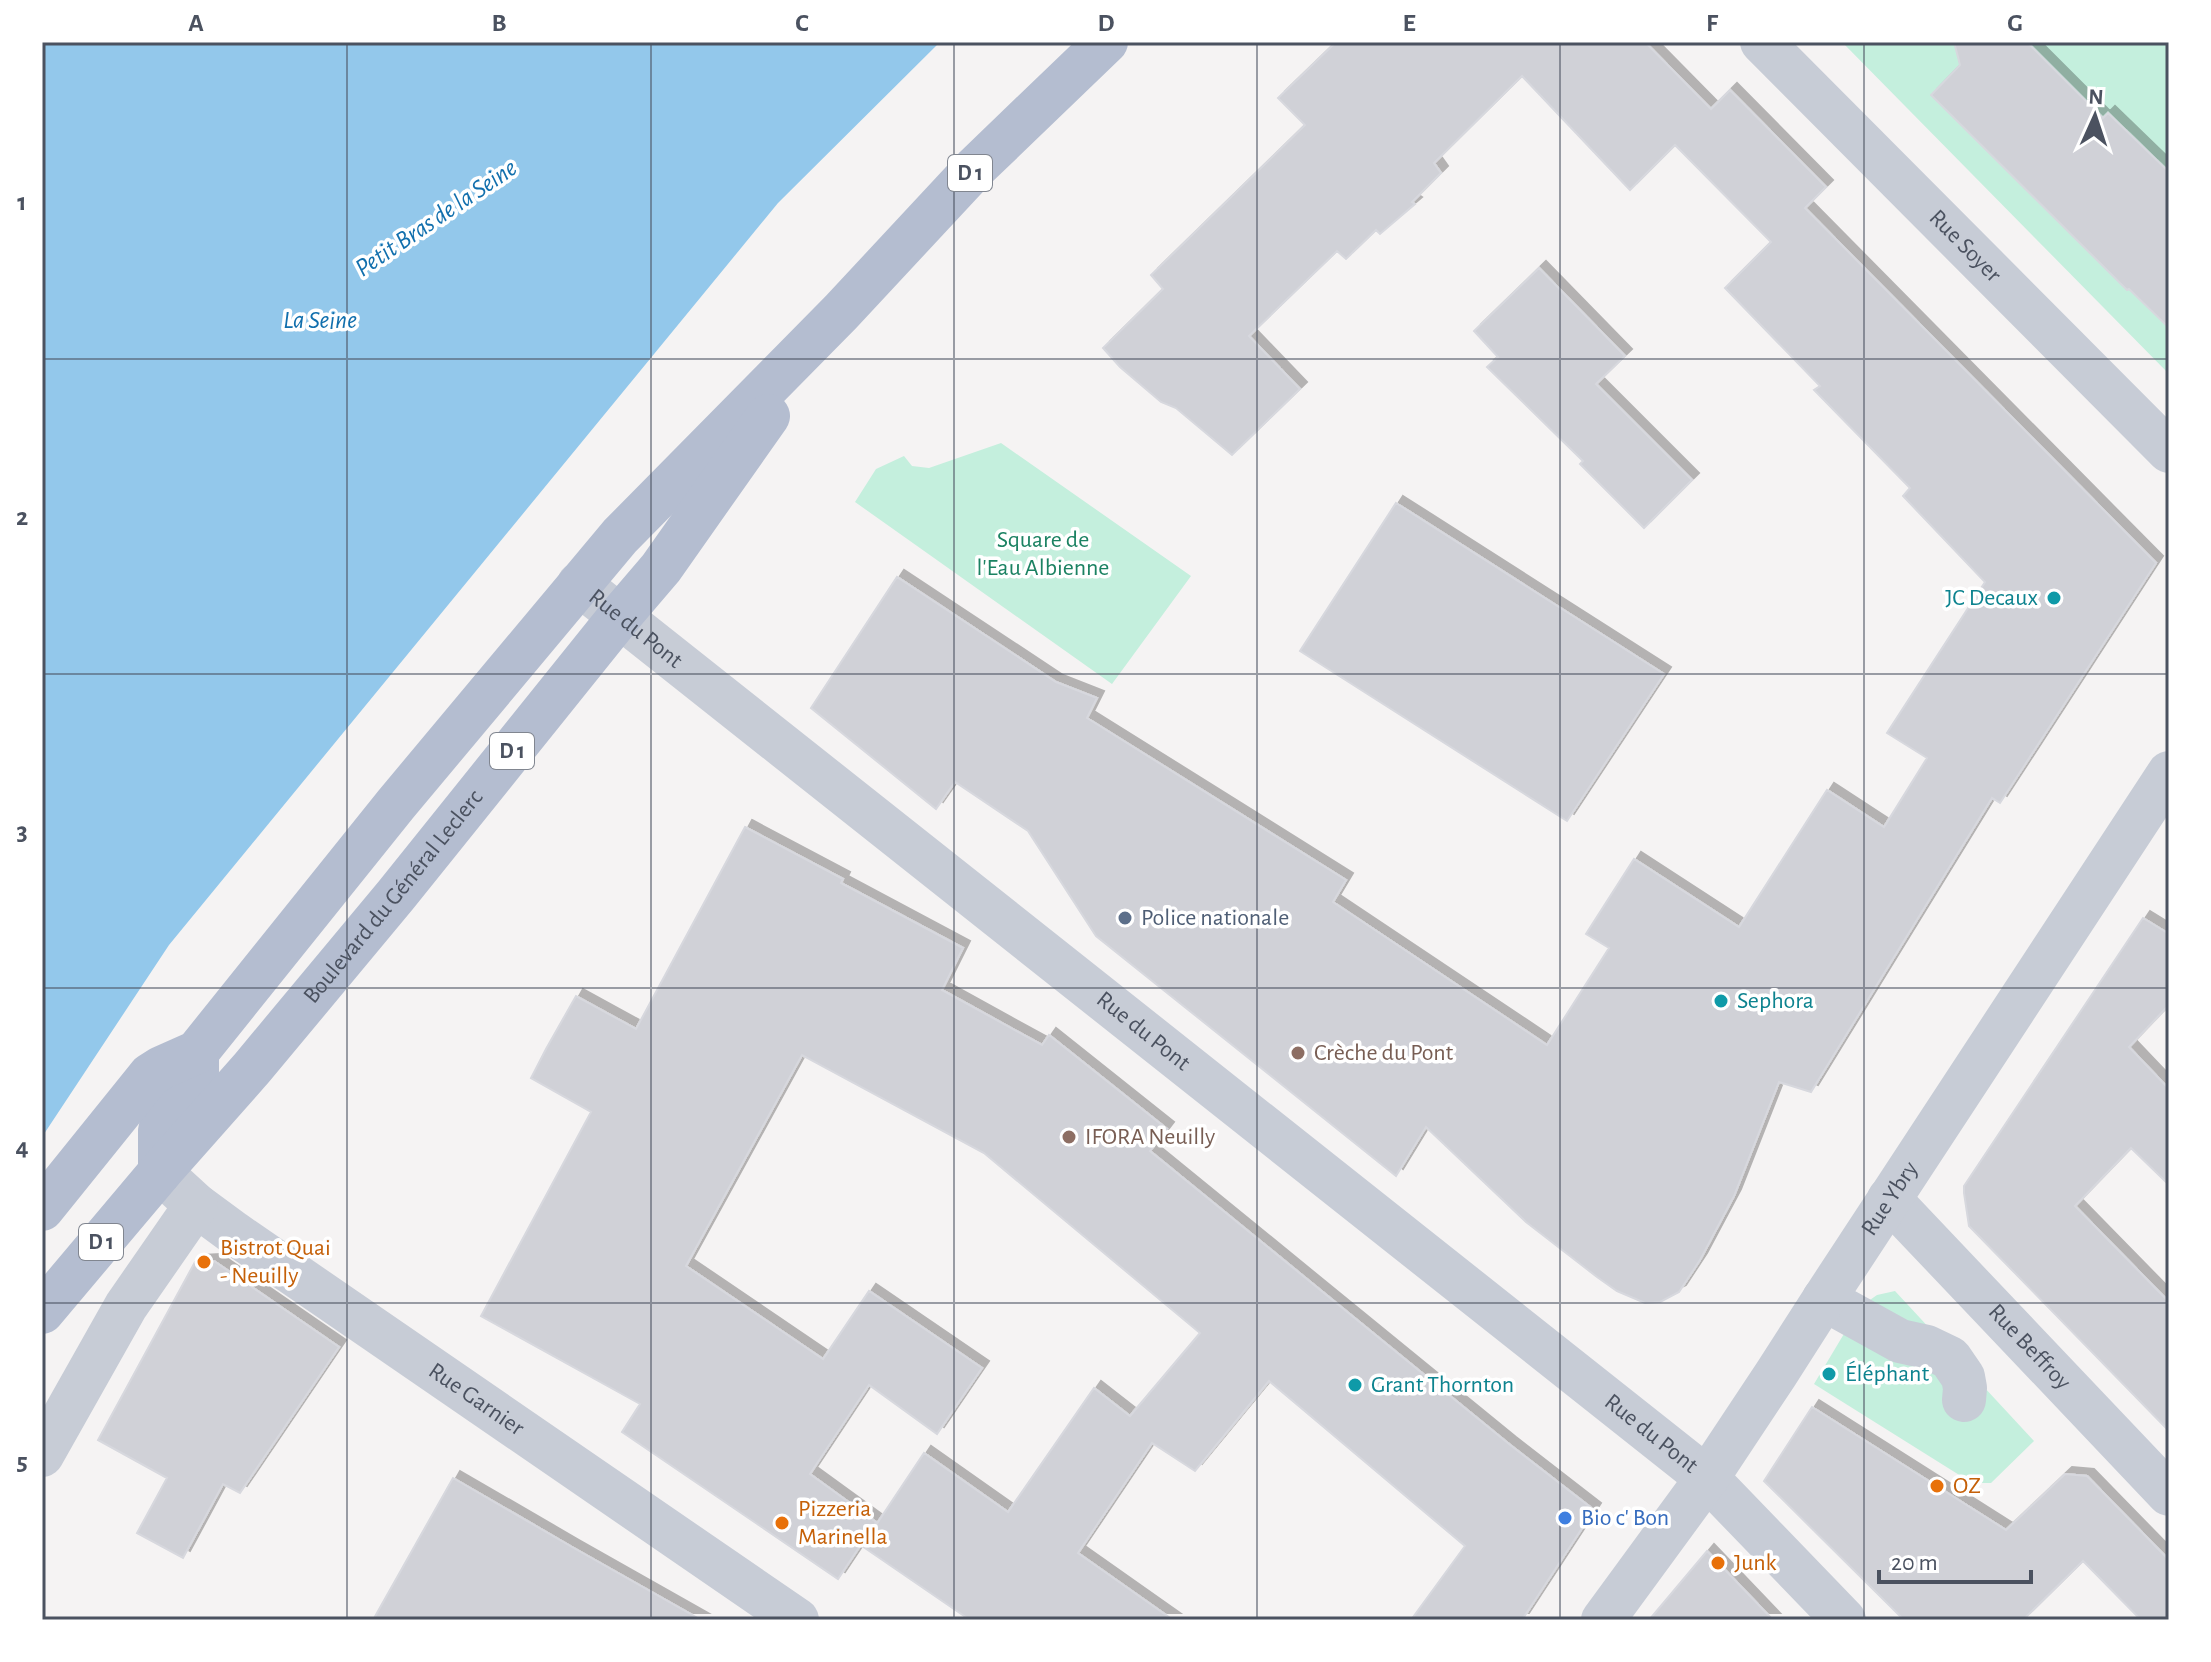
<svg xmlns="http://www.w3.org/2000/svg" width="2211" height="1662" viewBox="0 0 2211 1662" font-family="'Alegreya Sans',sans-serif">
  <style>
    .green { fill: #c4efdd }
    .water { fill: #93c8eb }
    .building { fill: #d0d1d7; stroke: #d7d8de; stroke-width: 2; filter: url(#shadow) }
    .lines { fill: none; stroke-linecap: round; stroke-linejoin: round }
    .minor { stroke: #c7ccd6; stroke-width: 44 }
    .major { stroke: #b4bdd0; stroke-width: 44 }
    .grid { fill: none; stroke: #4b5260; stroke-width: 2; stroke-opacity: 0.55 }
    .culture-dot { fill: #0f9aa8; stroke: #fff; stroke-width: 3 }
    .service-dot { fill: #5c6f8a; stroke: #fff; stroke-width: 3 }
    .education-dot { fill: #8d6e63; stroke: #fff; stroke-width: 3 }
    .food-dot { fill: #e8710a; stroke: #fff; stroke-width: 3 }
    .shop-dot { fill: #3f7fe0; stroke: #fff; stroke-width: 3 }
    .labels { text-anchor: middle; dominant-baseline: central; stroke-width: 7; stroke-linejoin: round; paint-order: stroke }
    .shield { fill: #fff; stroke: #818690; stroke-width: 2 }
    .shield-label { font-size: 22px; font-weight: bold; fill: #4b5260 }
    .street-label { font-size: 24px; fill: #4b5260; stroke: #fff }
    .park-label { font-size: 24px; fill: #1b8262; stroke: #fff }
    .culture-label { font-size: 24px; fill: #0d838f; stroke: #fff; text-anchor: start }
    .service-label { font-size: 24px; fill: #4e5e75; stroke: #fff; text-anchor: start }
    .education-label { font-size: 24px; fill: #785e54; stroke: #fff; text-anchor: start }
    .food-label { font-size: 24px; fill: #c56008; stroke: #fff; text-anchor: start }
    .shop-label { font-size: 24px; fill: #366cbe; stroke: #fff; text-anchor: start }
    .water-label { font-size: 26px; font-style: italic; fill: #116fad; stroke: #fff }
    .neatline { fill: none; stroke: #4b5260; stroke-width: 3 }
    .grid-label { font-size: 26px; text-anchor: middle; font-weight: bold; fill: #4b5260 }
  </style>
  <defs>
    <filter id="shadow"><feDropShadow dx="7" dy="-7" stdDeviation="0" flood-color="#0004"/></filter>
  </defs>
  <rect width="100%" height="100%" fill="#f5f3f3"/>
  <!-- green -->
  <path class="green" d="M 1842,42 L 1954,42 L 1960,65 L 1931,95 L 2127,290 L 2129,289 L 2169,328 L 2169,374 Z
    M 2027,42 L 2169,42 L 2169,172 L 2109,113 L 2103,118 Z
    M 1001,443 L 1191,576 L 1112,684 L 855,502 L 876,469 L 904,456 L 912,466 L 929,468 Z
    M 1895,1291 L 2034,1441 L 1991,1483 L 1972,1483 L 1814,1384 L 1860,1307 L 1877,1295 Z"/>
  <!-- water -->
  <path class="water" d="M 42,42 L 940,42 L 778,203 L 169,945 L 42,1137 Z"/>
  <!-- building -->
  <path class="building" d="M 1336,42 L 1645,42 L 1711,109 L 1730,90 L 1826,187 L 1805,208 L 2156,563 L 2000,803 L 1992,798 L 1811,1092 L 1779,1082 L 1734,1196 L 1700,1260 L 1679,1292 L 1660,1302 L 1645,1303 L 1617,1291 L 1597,1277 L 1526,1222 L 1426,1127 L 1396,1176 L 1096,936 L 1028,831 L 955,782 L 936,809 L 811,708 L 897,577 L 1056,682 L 1097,698 L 1087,718 L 1346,880 L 1333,902 L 1547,1045 L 1609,948 L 1586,934 L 1634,859 L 1739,927 L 1827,790 L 1884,827 L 1927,758 L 1887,733 L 1985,582 L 1903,496 L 1910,488 L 1814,390 L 1820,386 L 1725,288 L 1771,242 L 1675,145 L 1630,190 L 1522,76 L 1434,163 L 1441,173 L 1412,202 L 1415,204 L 1380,234 L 1376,230 L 1346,259 L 1337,251 L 1249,336 L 1300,389 L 1232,455 L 1176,408 L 1161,402 L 1120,367 L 1103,348 L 1163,289 L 1151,275 L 1305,125 L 1278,98 Z
    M 1954,42 L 2027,42 L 2103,118 L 2108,113 L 2169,172 L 2169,328 L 2129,289 L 2127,290 L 1931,95 L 1960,65 Z
    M 1539,268 L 1625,356 L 1596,384 L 1692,480 L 1644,528 L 1580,464 L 1583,461 L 1487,367 L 1498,357 L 1474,331 Z
    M 1396,503 L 1664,674 L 1567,821 L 1300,651 Z
    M 745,827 L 843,879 L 841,883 L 963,948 L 942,990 L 1042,1045 L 1049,1035 L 1167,1129 L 1150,1151 L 1509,1444 L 1594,1510 L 1522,1620 L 1411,1620 L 1465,1546 L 1269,1381 L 1195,1471 L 1152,1443 L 1078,1553 L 1173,1620 L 970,1620 L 862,1546 L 924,1453 L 1008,1512 L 1094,1388 L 1130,1416 L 1200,1333 L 984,1153 L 802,1055 L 686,1266 L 823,1359 L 869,1291 L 982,1368 L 937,1434 L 869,1385 L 810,1474 L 876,1522 L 838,1579 L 622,1432 L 640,1404 L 481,1316 L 591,1112 L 531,1078 L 546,1049 L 576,996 L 636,1029 Z
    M 2143,918 L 2169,934 L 2169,1005 L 2129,1047 L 2169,1089 L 2169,1185 L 2131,1148 L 2075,1206 L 2169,1302 L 2169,1431 L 1969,1226 L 1964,1193 L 1964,1186 Z
    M 214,1261 L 339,1347 L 240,1493 L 223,1484 L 183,1558 L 137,1533 L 167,1478 L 98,1440 L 195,1262 Z
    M 1812,1407 L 2006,1530 L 2065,1474 L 2087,1476 L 2169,1560 L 2169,1620 L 2141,1620 L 2083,1561 L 2023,1620 L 1904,1620 L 1764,1481 Z
    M 453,1478 L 572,1547 L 701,1620 L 373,1620 Z
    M 1707,1551 L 1773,1620 L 1649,1620 Z"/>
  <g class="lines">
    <!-- minor -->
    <g class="minor">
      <path id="s1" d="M 1762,42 L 2169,451"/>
      <path id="s2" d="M 579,584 L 1707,1478 L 1844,1620"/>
      <path id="s3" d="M 160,1172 L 196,1205 L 234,1233 L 797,1620"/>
      <path id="s4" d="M 1889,1199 L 2169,1494"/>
      <path d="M 1824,1299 L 1900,1341 L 1927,1347 L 1950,1358 L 1963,1377 L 1965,1388 L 1964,1400"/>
      <path d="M 42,1455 L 126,1306 L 196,1205"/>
      <path id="s5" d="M 1603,1620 L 1707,1478 L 1776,1374 L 1824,1299 L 2169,773"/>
    </g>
    <!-- major -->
    <g class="major">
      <path d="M 160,1172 L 160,1131 L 163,1117 L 193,1084 L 197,1072 L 197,1052"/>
      <path d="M 42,1209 L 150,1075 L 161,1068 L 197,1052 L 396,804 L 620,536 L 841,312 L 976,167 L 1106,42"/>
      <path id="s6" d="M 42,1312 L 160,1172 L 252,1068 L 396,895 L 620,616 L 661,568 L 768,416"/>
    </g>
  </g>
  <!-- grid -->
  <path class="grid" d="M 347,42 L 347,1620M 651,42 L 651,1620M 954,42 L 954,1620M 1257,42 L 1257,1620M 1560,42 L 1560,1620M 1864,42 L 1864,1620M 42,359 L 2169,359M 42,674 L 2169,674M 42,988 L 2169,988M 42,1303 L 2169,1303"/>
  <!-- markers -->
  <g class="culture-dot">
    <circle cx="2054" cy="598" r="8"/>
    <circle cx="1721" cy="1001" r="8"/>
    <circle cx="1829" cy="1374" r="8"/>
    <circle cx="1355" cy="1385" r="8"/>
  </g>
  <circle class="service-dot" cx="1125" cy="918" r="8"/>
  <g class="education-dot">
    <circle cx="1298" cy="1053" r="8"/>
    <circle cx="1069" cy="1137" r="8"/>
  </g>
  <g class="food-dot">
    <circle cx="204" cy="1262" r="8"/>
    <circle cx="1937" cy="1486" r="8"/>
    <circle cx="782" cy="1523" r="8"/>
    <circle cx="1718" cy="1563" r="8"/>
  </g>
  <circle class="shop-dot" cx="1565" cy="1518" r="8"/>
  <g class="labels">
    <!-- shield labels -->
    <g class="shield">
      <rect x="948" y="155" width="44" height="36" rx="6"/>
      <rect x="490" y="733" width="44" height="36" rx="6"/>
      <rect x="79" y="1224" width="44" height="36" rx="6"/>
    </g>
    <g class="shield-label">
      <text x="970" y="173">D 1</text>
      <text x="512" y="751">D 1</text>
      <text x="101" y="1242">D 1</text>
    </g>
    <!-- street labels -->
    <g class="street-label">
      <text stroke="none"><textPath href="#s1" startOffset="288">Rue Soyer</textPath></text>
      <text stroke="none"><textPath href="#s2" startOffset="72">Rue du Pont</textPath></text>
      <text stroke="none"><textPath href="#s6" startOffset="544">Boulevard du Général Leclerc</textPath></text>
      <text stroke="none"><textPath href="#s2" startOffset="720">Rue du Pont</textPath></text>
      <text stroke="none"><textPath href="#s5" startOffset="510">Rue Ybry</textPath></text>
      <text stroke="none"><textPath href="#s4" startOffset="204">Rue Beffroy</textPath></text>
      <text stroke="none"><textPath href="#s3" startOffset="390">Rue Garnier</textPath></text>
      <text stroke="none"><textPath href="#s2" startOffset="1368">Rue du Pont</textPath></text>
    </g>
    <!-- park labels -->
    <g class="park-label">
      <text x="1043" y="540">Square de<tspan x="1043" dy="28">l'Eau Albienne</tspan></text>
    </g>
    <!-- culture labels -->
    <g class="culture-label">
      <text x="2038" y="598" text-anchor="end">JC Decaux</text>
      <text x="1737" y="1001">Sephora</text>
      <text x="1845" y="1374">Éléphant</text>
      <text x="1371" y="1385">Grant Thornton</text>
    </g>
    <!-- service labels -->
    <g class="service-label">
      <text x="1141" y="918">Police nationale</text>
    </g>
    <!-- education labels -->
    <g class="education-label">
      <text x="1314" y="1053">Crèche du Pont</text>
      <text x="1085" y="1137">IFORA Neuilly</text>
    </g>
    <!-- food labels -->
    <g class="food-label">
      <text x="220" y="1248">Bistrot Quai<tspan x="220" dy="28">- Neuilly</tspan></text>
      <text x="1953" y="1486">OZ</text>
      <text x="798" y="1509">Pizzeria<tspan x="798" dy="28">Marinella</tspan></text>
      <text x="1734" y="1563">Junk</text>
    </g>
    <!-- shop labels -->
    <g class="shop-label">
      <text x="1581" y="1518">Bio c' Bon</text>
    </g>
    <!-- water labels -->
    <g class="water-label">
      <text transform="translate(436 218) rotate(-34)">Petit Bras de la Seine</text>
      <text x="320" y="320">La Seine</text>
    </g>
  </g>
  <!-- border -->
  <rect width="2211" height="1662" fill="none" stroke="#ffffff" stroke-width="88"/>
  <!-- north arrow -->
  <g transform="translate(2095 116) rotate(3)" stroke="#ffffff" stroke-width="6" paint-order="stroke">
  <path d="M0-6L14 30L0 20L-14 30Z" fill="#4b5260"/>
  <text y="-12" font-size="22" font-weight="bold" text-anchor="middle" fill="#4b5260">N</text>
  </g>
  <!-- scale -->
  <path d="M1879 1570v12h152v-12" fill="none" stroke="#4b5260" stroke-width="4"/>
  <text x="1891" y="1570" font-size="24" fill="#4b5260" stroke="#ffffff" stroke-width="6" paint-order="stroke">20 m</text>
  <rect x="44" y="44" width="2123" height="1574" class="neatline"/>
  <g class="grid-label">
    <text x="196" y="31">A</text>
    <text x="499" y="31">B</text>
    <text x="802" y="31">C</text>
    <text x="1106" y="31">D</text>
    <text x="1409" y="31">E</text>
    <text x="1712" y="31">F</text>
    <text x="2015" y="31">G</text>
    <text x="22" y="210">1</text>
    <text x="22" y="525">2</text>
    <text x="22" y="840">3</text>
    <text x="22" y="1155">4</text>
    <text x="22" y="1470">5</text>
  </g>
</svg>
